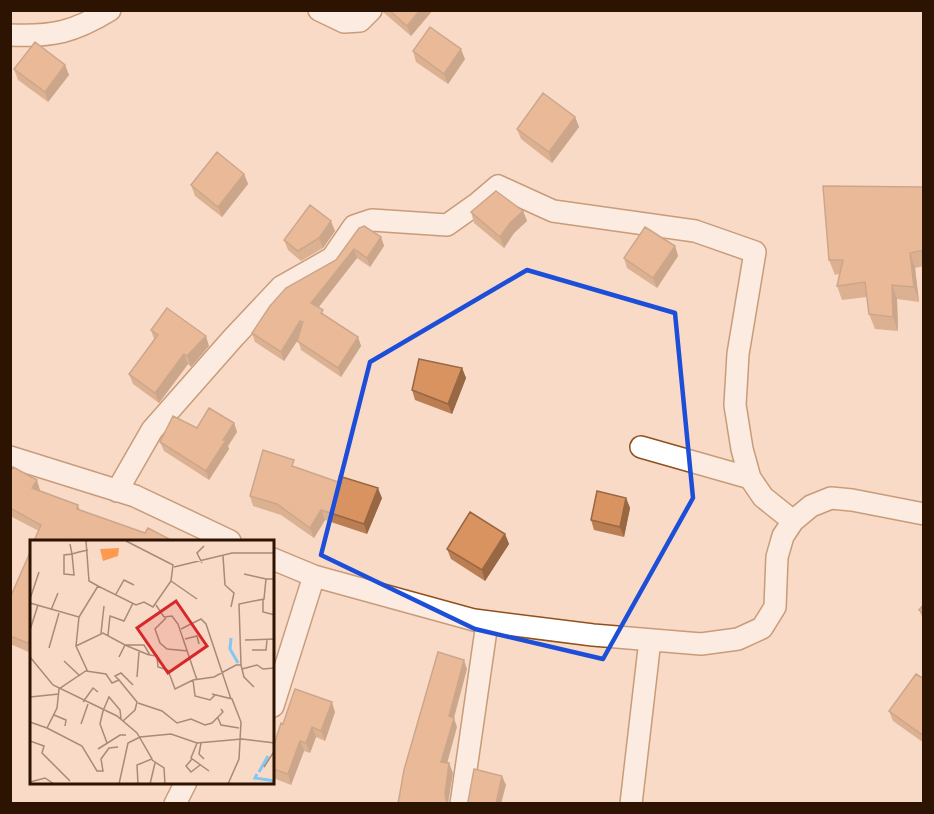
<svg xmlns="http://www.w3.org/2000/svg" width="934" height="814" viewBox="0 0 934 814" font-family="Karla,sans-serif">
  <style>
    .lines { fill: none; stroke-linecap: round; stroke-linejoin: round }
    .minor-casing { stroke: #90501c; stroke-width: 24 }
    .minor { stroke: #fff; stroke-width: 21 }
    .wall { fill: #bb7e53 }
    .shaded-wall { fill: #986744 }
    .building { fill: #d99361; stroke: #986744; stroke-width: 1.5 }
    .marked { fill: none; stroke: #1d4ed8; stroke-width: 4.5; stroke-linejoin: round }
    .inset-river { fill: none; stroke: #82c8f2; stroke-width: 3 }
    .inset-road { fill: none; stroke: #a78a77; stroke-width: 1.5 }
    .view { fill: #d62828; fill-opacity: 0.15; stroke: #d62828; stroke-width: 3 }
    .inset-edge { fill: none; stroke: #2d1301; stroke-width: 3 }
  </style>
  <rect width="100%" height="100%" fill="#f8dac6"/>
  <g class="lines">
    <!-- minor casing -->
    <g class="minor-casing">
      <path id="minor" d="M 319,10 L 344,22 L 360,21 L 371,10
        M 10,35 C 53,37 74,32 110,10
        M 641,447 L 750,478
        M 10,457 L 135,496 L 230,541
        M 117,491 L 152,430 L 233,338 L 281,287 L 332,258 L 354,226 L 372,220 L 447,225 L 478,203 L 498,186 L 553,211 L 695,231 L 755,252 L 738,354 L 735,405 L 742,449 L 750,478 L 763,497 L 793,521
        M 273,559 L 314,576 L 474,620 L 593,635 L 701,644 L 738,639 L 762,628 L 775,607 L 777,557 L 783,536 L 793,521 L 811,506 L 831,498 L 852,500 L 924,514
        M 273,706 L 314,576
        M 175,804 L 186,782
        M 461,804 L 487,623
        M 631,804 L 650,640"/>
    </g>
    <!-- minor -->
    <use href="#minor" class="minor"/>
  </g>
  <!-- wall -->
  <path class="wall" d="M 383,10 L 433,10 L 411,36 L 383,12 Z
    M 413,51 L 465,59 L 448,84 L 416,62 Z
    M 65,65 L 69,75 L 48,102 L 18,80 L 14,69 Z
    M 575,117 L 579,127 L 552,163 L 521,139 L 517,129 Z
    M 244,174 L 248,184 L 222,217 L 195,196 L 191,185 Z
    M 924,187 L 924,266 L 915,268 L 919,302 L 897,299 L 898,331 L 875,329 L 869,314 L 867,297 L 842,300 L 837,286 L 839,274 L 835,275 L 829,260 Z
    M 523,211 L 527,221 L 514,233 L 504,248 L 474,223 L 471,212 Z
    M 359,228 L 381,237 L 384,246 L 370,267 L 357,258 L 318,307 L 325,316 L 358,337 L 361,346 L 341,377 L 301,350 L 298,340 L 284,361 L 255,342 L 252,333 L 336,260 Z
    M 335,231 L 323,248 L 301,261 L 288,250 L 284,240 Z
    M 675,246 L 678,256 L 657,288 L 627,268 L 624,258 Z
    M 151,330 L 209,346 L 191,367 L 188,364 L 159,403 L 133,384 L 129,374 L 154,339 Z
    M 462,368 L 466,378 L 452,414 L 415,400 L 412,390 Z
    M 234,423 L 237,432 L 228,446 L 229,449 L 209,480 L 164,451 L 160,442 L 197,428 Z
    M 297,467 L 382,498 L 367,534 L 325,520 L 314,538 L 281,515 L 253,506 L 250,496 Z
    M 10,472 L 40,490 L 40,491 L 78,505 L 80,510 L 145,533 L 173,541 L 39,531 L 10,516 Z
    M 626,498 L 630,508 L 624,537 L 594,530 L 591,520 Z
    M 505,534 L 509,544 L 485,581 L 451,559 L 447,549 Z
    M 32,548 L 31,653 L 10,644 L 10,598 Z
    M 924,604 L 924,621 L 919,610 Z
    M 924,679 L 924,743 L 893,721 L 889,711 Z
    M 335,712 L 325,741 L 316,737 L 310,753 L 304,751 L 291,785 L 273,778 L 273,744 L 274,745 L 283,724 Z"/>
  <!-- shaded-wall -->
  <path class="shaded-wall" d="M 420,10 L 433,10 L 411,36 L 407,26 Z
    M 461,49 L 465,59 L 448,84 L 444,74 Z
    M 65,65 L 69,75 L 48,102 L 45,92 Z
    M 575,117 L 579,127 L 552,163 L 549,152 Z
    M 244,174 L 248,184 L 222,217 L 218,207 Z
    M 523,211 L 527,221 L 514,233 L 504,248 L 500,237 L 510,223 Z
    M 331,221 L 335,231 L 323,248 L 319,238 Z
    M 381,237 L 384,246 L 370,267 L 367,258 Z
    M 675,246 L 678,256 L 657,288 L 653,278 Z
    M 354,249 L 357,258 L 315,312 L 311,303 Z
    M 910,253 L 915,268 L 919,302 L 914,287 Z
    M 892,285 L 897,299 L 898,331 L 893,317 Z
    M 300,321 L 304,330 L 284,361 L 281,352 Z
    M 206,336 L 209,346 L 191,367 L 187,356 Z
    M 358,337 L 361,346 L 341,377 L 338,368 Z
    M 184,354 L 188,364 L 159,403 L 155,393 Z
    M 462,368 L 466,378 L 452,414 L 448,404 Z
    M 234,423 L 237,432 L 228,446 L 229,449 L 209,480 L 206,471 L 223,440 Z
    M 37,480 L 40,490 L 36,498 L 32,488 Z
    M 378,488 L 382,498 L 367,534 L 364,524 Z
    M 626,498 L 630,508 L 624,537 L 620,527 Z
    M 321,510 L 325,520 L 314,538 L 310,528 Z
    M 505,534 L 509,544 L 485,581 L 482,570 Z
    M 32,635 L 32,653 L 28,643 Z
    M 464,660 L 467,669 L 454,718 L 457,727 L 445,771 L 441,762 L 449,716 Z
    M 332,702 L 335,712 L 325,741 L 321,731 Z
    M 312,727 L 316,737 L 310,753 L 306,743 Z
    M 300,741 L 304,751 L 291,785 L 288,774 Z
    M 449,763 L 453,773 L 448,804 L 447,804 L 445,794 Z
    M 502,776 L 506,785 L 501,804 L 496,804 Z"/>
  <!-- building -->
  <path class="building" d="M 389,10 L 420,10 L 407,26 Z
    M 430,27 L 461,49 L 444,74 L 413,51 Z
    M 35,42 L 65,65 L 45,92 L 14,69 Z
    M 543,93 L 575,117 L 549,152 L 517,129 Z
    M 217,152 L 244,174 L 218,207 L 191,185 Z
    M 823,186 L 924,187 L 924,250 L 910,253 L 914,287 L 892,285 L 893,317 L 869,314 L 865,282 L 837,286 L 843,260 L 829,260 Z
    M 496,191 L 523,211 L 510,223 L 500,237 L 471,212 Z
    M 310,205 L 331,221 L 319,238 L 298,251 L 284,240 Z
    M 364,226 L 381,237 L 367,258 L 354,249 L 311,303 L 323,310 L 321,313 L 358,337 L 338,368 L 297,341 L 303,322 L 300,321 L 281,352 L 252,333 L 270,306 L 286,288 L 336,260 L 359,228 Z
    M 645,227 L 675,246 L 653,278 L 624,258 Z
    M 167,308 L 206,336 L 187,356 L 184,354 L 155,393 L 129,374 L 158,335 L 151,330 Z
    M 419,359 L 462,368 L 448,404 L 412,390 Z
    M 209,408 L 234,423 L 223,440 L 226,440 L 206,471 L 160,442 L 173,416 L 197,428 Z
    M 263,450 L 294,460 L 292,466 L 338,482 L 339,476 L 378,488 L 364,524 L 321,510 L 310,528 L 277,504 L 250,496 Z
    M 13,467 L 37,480 L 32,488 L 78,505 L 77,509 L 145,533 L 148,528 L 173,541 L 34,541 L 41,525 L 10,508 L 10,472 Z
    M 597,491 L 626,498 L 620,527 L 591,520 Z
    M 470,512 L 505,534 L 482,570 L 447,549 Z
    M 32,548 L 32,635 L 28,643 L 10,636 L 10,598 Z
    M 924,604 L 924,614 L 919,610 Z
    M 438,652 L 464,660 L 449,716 L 454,718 L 441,762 L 449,763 L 445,794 L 446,800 L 449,804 L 398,804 L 404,770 Z
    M 916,674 L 924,679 L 924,736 L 889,711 Z
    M 295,689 L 332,702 L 321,731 L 312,727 L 306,743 L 300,741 L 288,774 L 273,769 L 273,744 L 274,745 L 281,723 L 283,724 Z
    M 474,769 L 502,776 L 496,804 L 466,804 L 468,802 Z"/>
  <!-- marked area -->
  <path d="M0 0H934V814H0ZM 527,270 L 675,313 L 693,498 L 603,659 L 475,629 L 321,555 L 370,362 Z" fill="#f8dac6" fill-opacity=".55" fill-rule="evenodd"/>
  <path class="marked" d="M 527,270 L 675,313 L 693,498 L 603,659 L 475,629 L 321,555 L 370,362 Z"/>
  <!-- overview -->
  <g transform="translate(30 540)">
    <rect width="244" height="244" fill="#f8dac6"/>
    <path d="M 89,8 L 88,16 L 73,21 L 70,9 Z" fill="#fd9a4f"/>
    <path class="inset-river" d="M 201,98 L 200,109 L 208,123M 229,232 L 238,216M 227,234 L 225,238 L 245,241"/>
    <path class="inset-road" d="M 56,1 L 59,41 L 68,46M 40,4 L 42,14 L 44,35 L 34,34 L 34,15 L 42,14 L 49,12 L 58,10M 193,16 L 195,45 L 204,53 L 201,67M 172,23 L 167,13 L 174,6M 144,27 L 202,13 L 245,13M 214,34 L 236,39M 141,41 L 167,59M 86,54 L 94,40 L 104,45M 0,59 L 9,32M 233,59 L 233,72 L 245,75M 0,63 L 49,77 L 46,106 L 57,130 L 29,149 L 27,168 L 17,188 L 0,182M 126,65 L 134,77 L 142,76 L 148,84 L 167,140M 21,70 L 28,53M 49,77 L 68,46 L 106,65 L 114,62 L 123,67 L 141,41 L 143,25 L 96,1M 136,78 L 125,89 L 130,103 L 137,109 L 158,111M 151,89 L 171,79 L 176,84 L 201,159M 0,90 L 8,65M 71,93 L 74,66M 78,95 L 80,76 L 94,81 L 103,63M 155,99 L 167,96 L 169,104M 215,100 L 245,99M 46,106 L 73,93 L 95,105 L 114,105 L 120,115 L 127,116 L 128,127 L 138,130 L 145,149 L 163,140 L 184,137 L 206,125 L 211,125 L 214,137 L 224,147M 19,108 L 29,73M 222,110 L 236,110 L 237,100M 0,117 L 23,145 L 87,176 L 107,193 L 122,219 L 107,225 L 108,244M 89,117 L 95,105 L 119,115M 34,121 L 50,136M 211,125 L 209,64 L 234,59 L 236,39 L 245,39M 212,129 L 227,125 L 233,129 L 245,128M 56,131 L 76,134 L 82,143 L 89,140 L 107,162 L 105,170 L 93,181M 107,137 L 109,112M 89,140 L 85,136 L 91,133 L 103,145M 163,140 L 165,156 L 180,160 L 185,155M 182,154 L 202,159 L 211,182 L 209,219 L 198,244M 0,157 L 29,154M 53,162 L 63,148 L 68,152M 108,163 L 132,171 L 147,183 L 161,179 L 175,185 L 182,183 L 193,172 L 191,169M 73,171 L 79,157 L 90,170 L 91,179M 73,171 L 70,184 L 77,203M 24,175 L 36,180 L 35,186M 188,178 L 191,185 L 209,188M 51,184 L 58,164M 17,188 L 52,206 L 67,231 L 73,231 L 71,219 L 79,208 L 88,207M 0,201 L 14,206 L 12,213 L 40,241M 167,203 L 161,218 L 179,231M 171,203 L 169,214 L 174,219M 68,209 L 90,195 L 96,195M 162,219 L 156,226 L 161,232 L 170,225M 122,220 L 134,228 L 135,244M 234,227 L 245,210M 0,242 L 15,238 L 24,244M 89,244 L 98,203 L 110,197 L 141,194 L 167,203 L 212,199 L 245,203M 120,244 L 125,223"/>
    <path class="view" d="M 146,61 L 177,106 L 138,133 L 107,88 Z"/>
    <rect width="244" height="244" class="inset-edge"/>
  </g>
  <!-- border -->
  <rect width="934" height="814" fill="none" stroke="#2d1301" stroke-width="24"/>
</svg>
